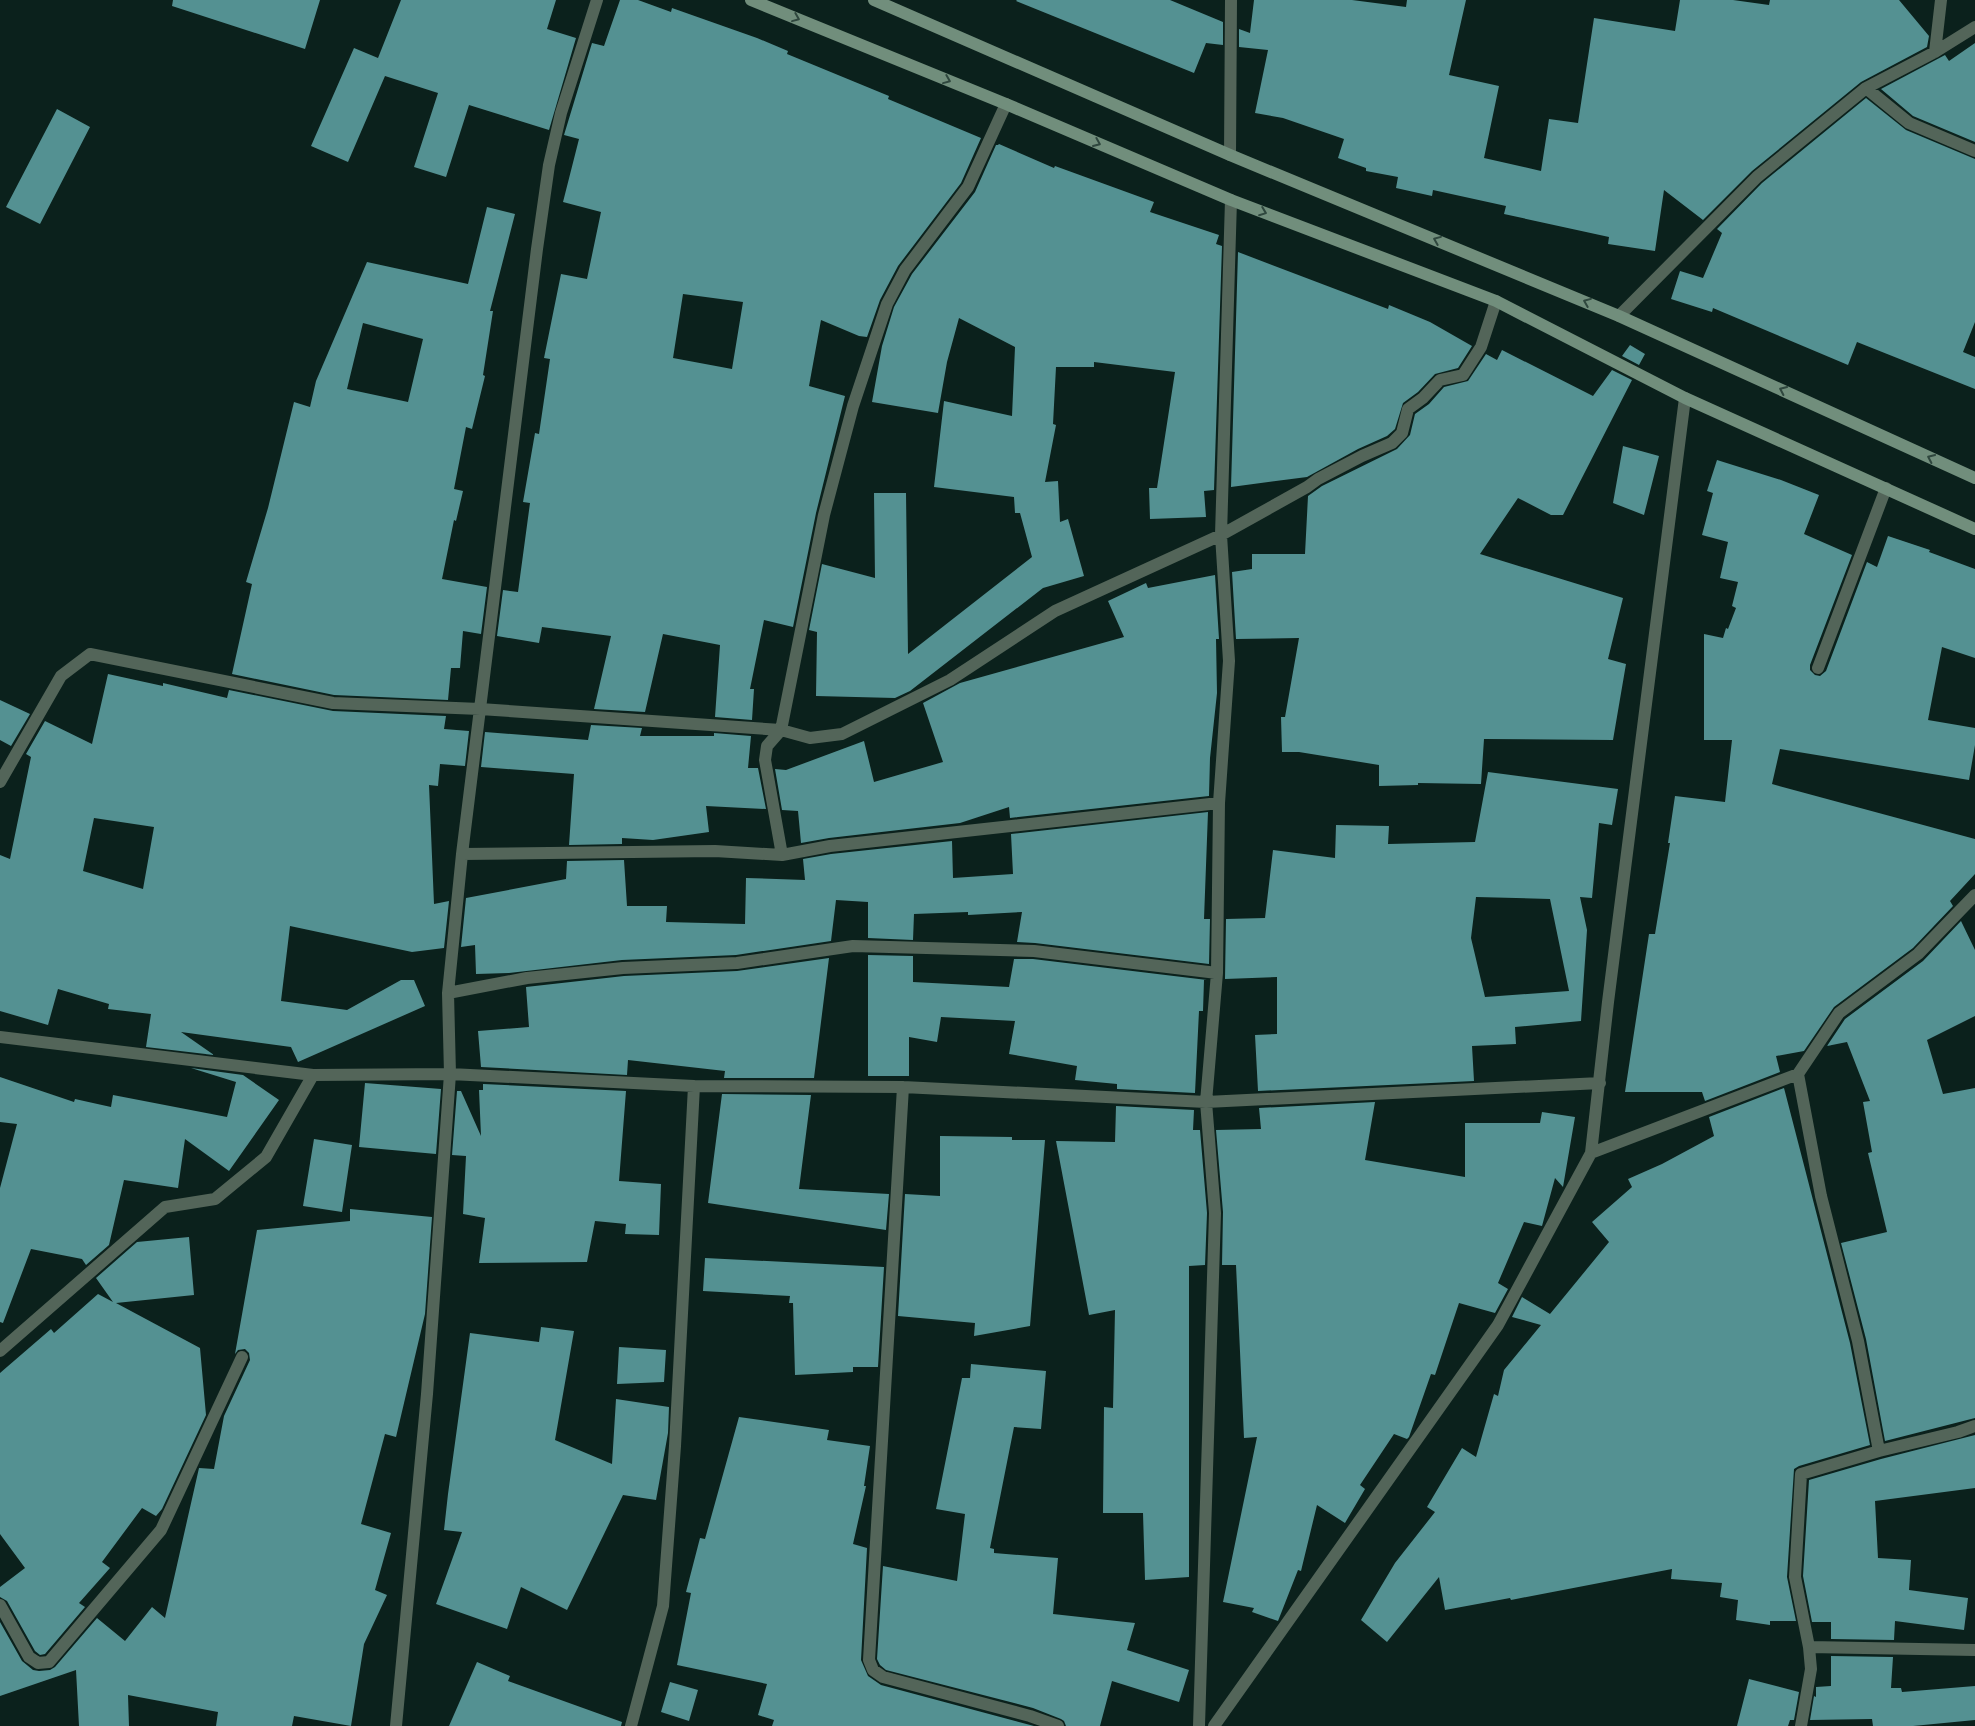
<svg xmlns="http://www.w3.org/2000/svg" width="1975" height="1726" viewBox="0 0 1975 1726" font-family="'Exo 2',sans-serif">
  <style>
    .building { fill: #549192; fill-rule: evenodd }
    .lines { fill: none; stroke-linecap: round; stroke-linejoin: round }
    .minor { stroke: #536559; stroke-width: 12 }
    .secondary { stroke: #718e7c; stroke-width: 12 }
    .oneway { stroke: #2f473e }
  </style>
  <rect width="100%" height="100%" fill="#0b211c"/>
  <!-- building -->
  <path class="building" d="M 173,0 L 320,0 L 305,49 L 172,6 Z
    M 401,0 L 556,0 L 547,29 L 576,38 L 549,130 L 469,105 L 446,177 L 414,167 L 438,93 L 385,76 L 348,162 L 311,146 L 354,48 L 378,58 Z
    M 620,0 L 638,0 L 671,12 L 672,8 L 757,38 L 788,51 L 787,54 L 889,96 L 888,99 L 981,138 L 961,183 L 898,266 L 880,300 L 867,337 L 859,336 L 821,320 L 809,386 L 845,396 L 816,513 L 793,627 L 764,620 L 750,689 L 754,689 L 752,720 L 715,717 L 720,645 L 663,634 L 645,712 L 594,709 L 611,636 L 542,627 L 539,643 L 497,636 L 503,590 L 518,592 L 530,503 L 523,502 L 535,433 L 539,434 L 550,359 L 544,358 L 561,274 L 587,279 L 601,212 L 563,202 L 579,139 L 564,135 L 592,43 L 604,46 ZM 683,294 L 743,302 L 732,369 L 673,358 Z
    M 1017,0 L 1170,0 L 1223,22 L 1223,45 L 1206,43 L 1194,73 L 1016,1 Z
    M 1254,0 L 1352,0 L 1406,7 L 1407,0 L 1466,0 L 1449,75 L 1499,86 L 1484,158 L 1541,171 L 1549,119 L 1578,123 L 1594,18 L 1675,31 L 1680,0 L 1733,0 L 1769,5 L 1770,0 L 1899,0 L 1929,36 L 1927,47 L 1861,82 L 1752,171 L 1703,220 L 1664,190 L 1655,251 L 1608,244 L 1609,237 L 1504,214 L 1506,206 L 1433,190 L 1432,196 L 1396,188 L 1398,177 L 1366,171 L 1366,168 L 1338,158 L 1344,139 L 1283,118 L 1255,113 L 1268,50 L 1239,47 L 1239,29 L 1250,33 Z
    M 1975,43 L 1975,142 L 1913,116 L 1881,89 L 1945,55 L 1949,61 Z
    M 1866,98 L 1906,130 L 1975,159 L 1975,322 L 1963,352 L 1975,357 L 1975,389 L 1857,342 L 1848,365 L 1713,308 L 1712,312 L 1671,299 L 1680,271 L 1703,278 L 1722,233 L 1717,229 L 1762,183 Z
    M 57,109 L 90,127 L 40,224 L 6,207 Z
    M 999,144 L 1054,168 L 1055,166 L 1154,202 L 1150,212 L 1219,235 L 1216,244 L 1222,246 L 1214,490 L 1204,491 L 1206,517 L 1150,519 L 1149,488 L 1157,488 L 1175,372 L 1094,362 L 1094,367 L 1056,367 L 1053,424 L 1056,425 L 1045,482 L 1058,481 L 1060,522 L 1068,519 L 1084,576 L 1043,588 L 910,691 L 895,698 L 816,696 L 817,632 L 809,630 L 822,564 L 875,578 L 874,493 L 906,493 L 908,654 L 1032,557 L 1020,513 L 1015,513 L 1014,497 L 934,487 L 944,401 L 1012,416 L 1015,347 L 959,318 L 947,362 L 938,413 L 872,402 L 882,346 L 894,307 L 912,274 L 975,192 L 996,145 L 998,145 Z
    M 487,207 L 515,214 L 490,311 L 493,311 L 483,375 L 485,376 L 472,429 L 466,427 L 454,489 L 463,491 L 456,521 L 454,520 L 442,579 L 487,587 L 481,634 L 463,631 L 460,668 L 451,668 L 448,700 L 334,695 L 232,674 L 252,584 L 246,582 L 268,508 L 294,402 L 310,407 L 316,381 L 367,262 L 468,284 ZM 363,323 L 423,339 L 408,402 L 347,389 Z
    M 1238,252 L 1388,309 L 1389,305 L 1430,322 L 1472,346 L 1458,368 L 1435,374 L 1418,392 L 1403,403 L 1395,429 L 1387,436 L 1358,449 L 1307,477 L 1231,487 Z
    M 1630,345 L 1645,354 L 1639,365 L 1622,356 Z
    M 1502,350 L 1593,396 L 1612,370 L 1632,380 L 1563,515 L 1551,515 L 1518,498 L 1480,554 L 1623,598 L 1608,659 L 1626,664 L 1613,740 L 1484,739 L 1481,784 L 1418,783 L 1418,785 L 1379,786 L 1379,765 L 1299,752 L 1282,752 L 1281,717 L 1285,717 L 1299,638 L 1236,639 L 1232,572 L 1252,569 L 1252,554 L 1305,554 L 1308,496 L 1322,486 L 1397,449 L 1410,435 L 1415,414 L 1429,404 L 1444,387 L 1468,381 L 1486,354 L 1497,360 Z
    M 1623,446 L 1659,456 L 1644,515 L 1613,503 Z
    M 1717,460 L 1781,480 L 1819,495 L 1804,534 L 1852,555 L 1810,665 L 1810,670 L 1815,675 L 1820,676 L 1826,671 L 1867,562 L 1877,567 L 1888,536 L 1930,550 L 1929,552 L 1975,569 L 1975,658 L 1942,647 L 1928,720 L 1975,728 L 1975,745 L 1969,780 L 1780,749 L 1772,784 L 1975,839 L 1975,874 L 1950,901 L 1953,906 L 1913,948 L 1834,1007 L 1804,1051 L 1776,1056 L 1780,1072 L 1705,1101 L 1702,1092 L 1625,1092 L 1649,934 L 1655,934 L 1670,843 L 1668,843 L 1675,796 L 1725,802 L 1732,740 L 1704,740 L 1704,634 L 1723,638 L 1726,628 L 1728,629 L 1736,608 L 1732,606 L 1738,582 L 1720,578 L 1728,542 L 1702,535 L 1713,493 L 1707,491 Z
    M 1215,575 L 1219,639 L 1216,639 L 1217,693 L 1210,758 L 1209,796 L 1010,818 L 1009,807 L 960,823 L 829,838 L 801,843 L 798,811 L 782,810 L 775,769 L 786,770 L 864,741 L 874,782 L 943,762 L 923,703 L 960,683 L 1124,637 L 1108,601 L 1146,583 L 1148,588 Z
    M 108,674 L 163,686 L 163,683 L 227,698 L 229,690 L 333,711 L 446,716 L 444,729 L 469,731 L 465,766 L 440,764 L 438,786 L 429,785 L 434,904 L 449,901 L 444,948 L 412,952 L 290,926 L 281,1001 L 347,1010 L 401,980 L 414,980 L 425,1006 L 298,1062 L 291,1047 L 181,1032 L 214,1055 L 146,1047 L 151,1014 L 108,1009 L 109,1004 L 58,989 L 48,1025 L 0,1011 L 0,855 L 10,859 L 31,757 L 26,754 L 45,721 L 92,744 ZM 94,818 L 154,827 L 143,889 L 83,871 Z
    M 0,700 L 30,714 L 11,746 L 0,740 Z
    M 591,725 L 642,728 L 640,736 L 714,736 L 714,733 L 751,736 L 748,768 L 758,768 L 766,809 L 706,806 L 709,832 L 653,840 L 622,838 L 622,844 L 569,845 L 574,774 L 481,767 L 485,732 L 588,740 Z
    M 1488,772 L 1618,789 L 1612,825 L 1599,823 L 1592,898 L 1580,897 L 1587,930 L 1581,1021 L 1515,1027 L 1516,1044 L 1472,1046 L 1474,1081 L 1258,1091 L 1255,1035 L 1277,1034 L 1277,977 L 1225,979 L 1226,919 L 1265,918 L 1273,850 L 1335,858 L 1336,825 L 1389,826 L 1388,844 L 1475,842 ZM 1476,897 L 1550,899 L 1569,991 L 1485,997 L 1471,938 Z
    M 1208,812 L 1204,919 L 1210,919 L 1209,964 L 1035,943 L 1017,942 L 1022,912 L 968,915 L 968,912 L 914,914 L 913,940 L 868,938 L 868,902 L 836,900 L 831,941 L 736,955 L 622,960 L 509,973 L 476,974 L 475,945 L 461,947 L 466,898 L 566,879 L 567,861 L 624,860 L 627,906 L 667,906 L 666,922 L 745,924 L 746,878 L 805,880 L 803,859 L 831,854 L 952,841 L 953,878 L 1013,874 L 1011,834 Z
    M 1961,921 L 1975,950 L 1975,1016 L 1927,1040 L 1943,1094 L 1975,1088 L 1975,1418 L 1885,1441 L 1866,1339 L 1841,1243 L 1887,1232 L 1868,1153 L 1872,1152 L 1863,1102 L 1870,1101 L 1847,1042 L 1827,1046 L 1845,1019 L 1923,961 Z
    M 868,955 L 913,956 L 913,982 L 1009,987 L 1014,959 L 1033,959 L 1207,980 L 1204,980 L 1203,1011 L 1199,1011 L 1195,1093 L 1117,1089 L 1117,1084 L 1075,1080 L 1077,1066 L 1009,1054 L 1015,1021 L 941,1017 L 937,1042 L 909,1037 L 909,1076 L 868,1076 Z
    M 829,958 L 814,1078 L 724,1078 L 725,1071 L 628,1060 L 627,1075 L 481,1067 L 478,1031 L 529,1027 L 526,987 L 624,976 L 737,971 Z
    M 191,1068 L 243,1075 L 279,1100 L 229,1171 L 185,1139 L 178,1188 L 124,1180 L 109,1245 L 86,1265 L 82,1259 L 31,1249 L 3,1323 L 0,1322 L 0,1188 L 17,1124 L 0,1122 L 0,1077 L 74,1102 L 75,1099 L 111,1107 L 113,1095 L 227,1117 L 236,1082 Z
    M 365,1083 L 441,1089 L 436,1154 L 359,1147 Z
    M 483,1084 L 626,1091 L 619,1181 L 661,1184 L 659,1235 L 625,1234 L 626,1224 L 595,1221 L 587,1262 L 479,1263 L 485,1218 L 463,1214 L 466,1156 L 452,1155 L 457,1091 L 461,1091 L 481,1136 L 479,1090 L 483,1090 Z
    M 1784,1088 L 1850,1343 L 1870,1445 L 1799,1466 L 1794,1469 L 1787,1577 L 1796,1621 L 1770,1621 L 1770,1625 L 1736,1620 L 1738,1600 L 1720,1597 L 1722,1583 L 1671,1579 L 1672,1569 L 1511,1600 L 1510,1598 L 1445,1610 L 1439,1577 L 1387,1642 L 1361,1620 L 1395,1563 L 1435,1512 L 1427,1507 L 1462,1448 L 1476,1457 L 1494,1394 L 1498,1396 L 1504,1370 L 1541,1325 L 1512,1317 L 1522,1297 L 1550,1314 L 1609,1242 L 1592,1222 L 1632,1187 L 1628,1179 L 1662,1164 L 1714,1136 L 1709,1117 Z
    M 722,1094 L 811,1095 L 799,1189 L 889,1194 L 886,1230 L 708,1203 Z
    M 1375,1102 L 1365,1160 L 1465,1177 L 1465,1123 L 1540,1123 L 1542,1112 L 1575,1117 L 1563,1187 L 1555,1178 L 1542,1226 L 1524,1222 L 1498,1283 L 1508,1289 L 1495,1313 L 1459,1303 L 1435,1375 L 1431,1374 L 1409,1437 L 1407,1439 L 1394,1434 L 1360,1485 L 1365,1489 L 1345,1523 L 1317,1505 L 1301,1571 L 1298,1570 L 1278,1621 L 1252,1612 L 1254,1608 L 1223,1602 L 1257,1437 L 1244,1438 L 1236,1265 L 1222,1265 L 1223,1212 L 1216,1130 L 1261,1129 L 1259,1108 Z
    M 1116,1106 L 1194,1110 L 1193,1130 L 1200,1130 L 1207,1213 L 1205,1265 L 1189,1266 L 1189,1577 L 1145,1580 L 1143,1513 L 1103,1513 L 1104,1407 L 1113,1408 L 1115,1310 L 1089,1315 L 1056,1141 L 1115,1142 Z
    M 940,1136 L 1012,1137 L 1012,1140 L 1045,1140 L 1030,1326 L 974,1336 L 975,1323 L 898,1316 L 905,1194 L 940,1196 Z
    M 314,1139 L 352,1145 L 342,1212 L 303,1206 Z
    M 350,1209 L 432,1217 L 425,1314 L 396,1437 L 385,1434 L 361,1524 L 391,1533 L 375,1590 L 387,1595 L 364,1644 L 351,1726 L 294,1716 L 292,1726 L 216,1726 L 218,1712 L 128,1695 L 129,1726 L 79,1726 L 76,1670 L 0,1696 L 0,1622 L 22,1661 L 33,1670 L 39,1671 L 50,1670 L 55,1667 L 97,1618 L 125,1641 L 152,1607 L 165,1618 L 199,1468 L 214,1469 L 224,1416 L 250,1360 L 249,1353 L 245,1349 L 238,1350 L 235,1354 L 257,1230 L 350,1221 Z
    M 189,1237 L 194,1295 L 116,1303 L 200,1348 L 206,1415 L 162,1509 L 156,1516 L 142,1508 L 102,1562 L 110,1568 L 79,1603 L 85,1607 L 45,1654 L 40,1655 L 35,1651 L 7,1601 L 0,1597 L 0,1587 L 25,1568 L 0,1534 L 0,1373 L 51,1329 L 54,1333 L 98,1294 L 113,1302 L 96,1278 L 137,1242 Z
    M 705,1258 L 884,1267 L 878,1367 L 853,1367 L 853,1372 L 795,1375 L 793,1303 L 789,1303 L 790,1296 L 703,1291 Z
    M 541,1327 L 574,1331 L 555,1440 L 612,1464 L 616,1399 L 669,1407 L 668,1433 L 656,1500 L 623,1495 L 567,1610 L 521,1587 L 507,1629 L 436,1604 L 462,1532 L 444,1530 L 448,1494 L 470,1333 L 539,1342 Z
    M 619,1347 L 666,1350 L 664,1382 L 617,1384 Z
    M 971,1364 L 1046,1371 L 1041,1429 L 1014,1427 L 990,1548 L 994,1549 L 994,1553 L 1058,1558 L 1053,1614 L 1135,1623 L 1127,1650 L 1189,1670 L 1179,1702 L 1112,1681 L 1100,1726 L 1066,1726 L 1064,1721 L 1061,1719 L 1033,1708 L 886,1670 L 880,1665 L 877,1659 L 883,1566 L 957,1581 L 965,1514 L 936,1509 L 962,1378 L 970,1378 Z
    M 739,1417 L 829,1430 L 827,1440 L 870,1446 L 864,1486 L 866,1486 L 853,1544 L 867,1548 L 861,1660 L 868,1676 L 881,1685 L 1034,1726 L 772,1726 L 774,1720 L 758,1715 L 767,1684 L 677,1665 L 691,1593 L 686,1592 L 700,1538 L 705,1539 Z
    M 1975,1435 L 1975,1488 L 1875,1501 L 1878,1558 L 1911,1560 L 1909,1590 L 1968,1598 L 1964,1630 L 1895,1621 L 1894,1640 L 1831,1639 L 1831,1622 L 1812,1622 L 1803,1576 L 1809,1480 L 1881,1459 Z
    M 1831,1656 L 1893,1657 L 1891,1688 L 1901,1688 L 1902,1692 L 1975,1686 L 1975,1720 L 1913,1726 L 1873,1726 L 1872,1719 L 1810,1720 L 1814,1696 L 1816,1697 L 1816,1687 L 1831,1686 Z
    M 477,1662 L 510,1676 L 508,1681 L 622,1722 L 621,1726 L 449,1726 Z
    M 1749,1679 L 1799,1692 L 1794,1720 L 1790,1720 L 1788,1726 L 1737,1726 Z
    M 670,1682 L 698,1690 L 689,1721 L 661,1712 Z"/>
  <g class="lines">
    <!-- minor -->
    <path class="minor" d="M 1935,52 L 1941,0
      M 1866,88 L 1909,123 L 1975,151
      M 1230,155 L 1231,0
      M 1619,316 L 1757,177 L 1866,88 L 1935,52 L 1975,27
      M 1818,668 L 1886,488
      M 0,782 L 61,676 L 90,654 L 333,703 L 480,709 L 781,730 L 810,738 L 842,734 L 950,680 L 1055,611 L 1221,535 L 1307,487 L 1318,479 L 1362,456 L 1392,443 L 1402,433 L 1408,409 L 1423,398 L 1440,380 L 1463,375 L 1481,347 L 1496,301
      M 462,854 L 715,851 L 782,855 L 830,846 L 1219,803
      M 782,855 L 765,760 L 767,746 L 781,730 L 824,515 L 853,406 L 887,304 L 905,270 L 968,187 L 1006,104
      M 448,993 L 527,978 L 623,968 L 737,963 L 853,946 L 1034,951 L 1217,973
      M 0,1037 L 313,1075 L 450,1074 L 694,1086 L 903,1087 L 1206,1102 L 1600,1083
      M 1798,1074 L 1821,1196 L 1858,1341 L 1879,1451
      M 903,1087 L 869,1660 L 873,1670 L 883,1677 L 1030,1716 L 1058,1726
      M 1591,1153 L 1798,1074 L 1839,1013 L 1918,954 L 1975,895
      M 0,1351 L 165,1207 L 215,1199 L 266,1157 L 313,1075
      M 0,1605 L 29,1657 L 38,1663 L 49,1662 L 161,1530 L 242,1357
      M 1809,1647 L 1975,1650
      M 396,1726 L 427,1394 L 450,1074 L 448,993 L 462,854 L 537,249 L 549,165 L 561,113 L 597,0
      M 631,1726 L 663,1606 L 675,1446 L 694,1086
      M 1199,1726 L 1215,1213 L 1206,1102 L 1217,973 L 1219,803 L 1229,661 L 1221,535 L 1231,200
      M 1214,1726 L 1498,1325 L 1591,1153 L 1608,1002 L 1685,398
      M 1801,1726 L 1811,1669 L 1809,1647 L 1795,1577 L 1801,1474 L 1879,1451 L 1958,1432 L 1975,1426"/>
    <!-- secondary -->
    <path class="secondary" d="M 751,0 L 1006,104 L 1231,200 L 1496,301 L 1685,398 L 1975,529
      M 874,0 L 1230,155 L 1619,316 L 1975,478"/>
  </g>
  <!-- one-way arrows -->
  <defs><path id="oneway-chevron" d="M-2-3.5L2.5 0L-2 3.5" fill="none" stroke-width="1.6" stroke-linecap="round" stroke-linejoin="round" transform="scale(1.25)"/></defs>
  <g class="oneway">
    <use href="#oneway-chevron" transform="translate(796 18) rotate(22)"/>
    <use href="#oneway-chevron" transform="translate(947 80) rotate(22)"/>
    <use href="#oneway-chevron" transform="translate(1097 143) rotate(23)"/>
    <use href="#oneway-chevron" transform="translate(1263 212) rotate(21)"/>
    <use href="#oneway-chevron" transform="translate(1437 240) rotate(-158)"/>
    <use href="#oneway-chevron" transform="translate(1587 302) rotate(-158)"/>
    <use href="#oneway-chevron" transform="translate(1783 390) rotate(-155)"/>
    <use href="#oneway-chevron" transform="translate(1931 458) rotate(-155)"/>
  </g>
</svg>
